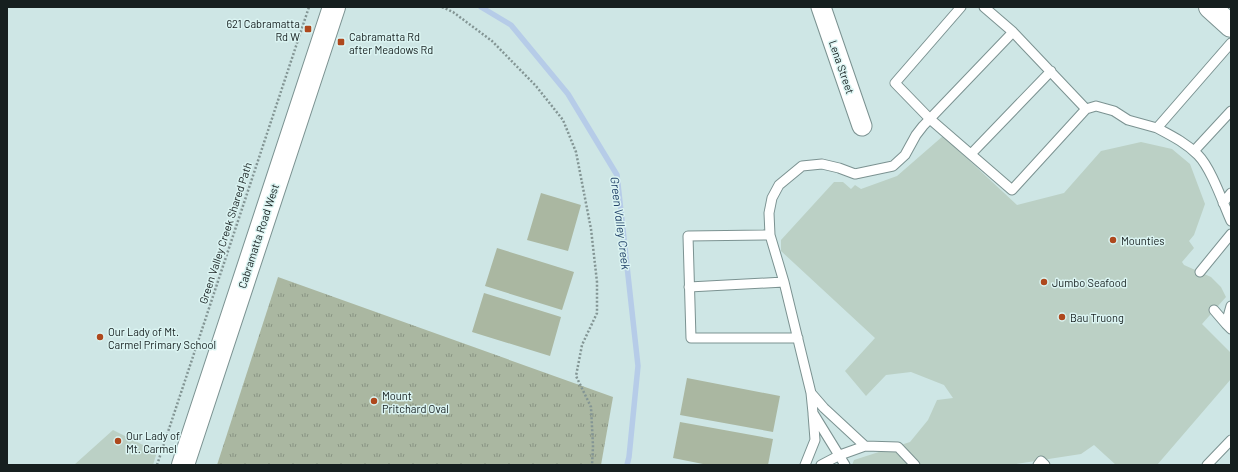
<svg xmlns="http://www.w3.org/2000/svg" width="1238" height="472" viewBox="0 0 1238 472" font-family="Barlow,sans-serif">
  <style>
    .green { fill: #aab7a1 }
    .park { fill: url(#park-tufts) }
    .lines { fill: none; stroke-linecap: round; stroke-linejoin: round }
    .stream { stroke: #b6cce8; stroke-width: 5.5 }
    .building { fill: #bbd0c5 }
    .service-casing { stroke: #7b9291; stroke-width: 11 }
    .minor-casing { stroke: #7b9291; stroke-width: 21 }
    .secondary-casing { stroke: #7b9291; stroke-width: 24 }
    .primary-casing { stroke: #7b9291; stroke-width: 24 }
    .path { stroke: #839594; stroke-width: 2.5; stroke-dasharray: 2 2; stroke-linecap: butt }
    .service { stroke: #fff; stroke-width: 9 }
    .minor { stroke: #fff; stroke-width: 19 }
    .secondary { stroke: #fff; stroke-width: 22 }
    .primary { stroke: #fff; stroke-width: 22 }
    .poi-dot { fill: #ae481d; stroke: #dbf4f2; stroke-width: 1.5 }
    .labels { text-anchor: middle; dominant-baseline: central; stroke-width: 3; stroke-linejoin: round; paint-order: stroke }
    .poi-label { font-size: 11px; fill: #161f1f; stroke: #dbf4f2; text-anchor: start }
    .street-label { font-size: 11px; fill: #161f1f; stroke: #dbf4f2 }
    .water-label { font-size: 12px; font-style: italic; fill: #25456b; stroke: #dbf4f2 }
  </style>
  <defs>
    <pattern id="park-tufts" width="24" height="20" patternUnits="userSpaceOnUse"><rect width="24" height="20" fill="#aab7a1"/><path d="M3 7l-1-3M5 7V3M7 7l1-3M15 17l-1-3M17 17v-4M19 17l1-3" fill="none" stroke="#899483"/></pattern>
  </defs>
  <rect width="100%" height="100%" fill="#cee6e5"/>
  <!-- green -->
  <path class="green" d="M 541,193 L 581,205 L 568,251 L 527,240 Z
    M 497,248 L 574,272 L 562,310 L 485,286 Z
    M 484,293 L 561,317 L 550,356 L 472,332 Z
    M 687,378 L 780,396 L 773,432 L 680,415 Z
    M 680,422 L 773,439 L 768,465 L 708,465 L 673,458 Z"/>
  <!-- park -->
  <path class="park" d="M 278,277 L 613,397 L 601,465 L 217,465 Z"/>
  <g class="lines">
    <!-- stream -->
    <path class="stream" d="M 481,7 L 511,25 L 568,94 L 617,175 L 638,366 L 629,457 L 627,465"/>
  </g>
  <!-- building -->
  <path class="building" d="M 943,136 L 1017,205 L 1064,193 L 1101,151 L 1141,142 L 1172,149 L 1190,164 L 1205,204 L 1194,235 L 1189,241 L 1194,248 L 1182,262 L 1184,265 L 1211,277 L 1221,287 L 1226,297 L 1202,324 L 1231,353 L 1231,379 L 1157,465 L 1116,465 L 1094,445 L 1081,454 L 1010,465 L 852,465 L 854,460 L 910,442 L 928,420 L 937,400 L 953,398 L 944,385 L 911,372 L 886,375 L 866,396 L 845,371 L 875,338 L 781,251 L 781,240 L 834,182 L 843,182 L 851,189 L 855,185 L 861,189 L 897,176 Z
    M 113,430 L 157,452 L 153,465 L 74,465 Z"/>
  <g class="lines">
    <!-- service casing -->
    <g class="service-casing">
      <path id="service" d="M 961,7 L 895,83 L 930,119 L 1012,190 L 1086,109
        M 984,7 L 1013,32
        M 1157,128 C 1172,136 1186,143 1198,155 C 1211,168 1223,203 1231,221
        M 1194,151 L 1231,111
        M 971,154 L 1051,71
        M 1223,203 L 1231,193
        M 770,235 L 688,236 L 691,338 L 798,338
        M 1200,272 L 1231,234
        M 689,287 L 784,282
        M 1231,306 L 1226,324 L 1231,329
        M 1214,310 L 1226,324
        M 811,393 L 824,408 L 865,446
        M 805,465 L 815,440 L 813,414
        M 821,465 L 840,455 L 865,446 L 898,447 L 915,465
        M 845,465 L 813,413 L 811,393 L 784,282 L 770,235 L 769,213 L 772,198 L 779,185 L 802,166 L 822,164 L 839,168 L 855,174 L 893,166 L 905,155 L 916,135 L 923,126 L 1013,32 L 1086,109 L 1096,106 L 1114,111 L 1128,120 L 1157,128 L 1231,43
        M 1038,465 L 1041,461 L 1045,465
        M 1207,465 L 1231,440"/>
    </g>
    <!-- minor casing -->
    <g class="minor-casing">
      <path id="minor" d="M 821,7 L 862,126"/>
    </g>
    <!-- secondary casing -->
    <g class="secondary-casing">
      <path id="secondary" d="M 1210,7 L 1231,26"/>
    </g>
    <!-- primary casing -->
    <g class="primary-casing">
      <path id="primary" d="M 183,465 L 334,7"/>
    </g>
    <!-- path -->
    <path class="path" d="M 442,7 L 453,12 L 492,41 L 536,86 L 563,120 L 576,152 L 591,229 L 597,282 L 597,313 L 582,345 L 576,376 L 591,407 L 593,446 L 592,465
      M 157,465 L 309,7"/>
    <!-- service -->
    <use href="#service" class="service"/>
    <!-- minor -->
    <use href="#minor" class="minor"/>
    <!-- secondary -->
    <use href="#secondary" class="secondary"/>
    <!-- primary -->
    <use href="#primary" class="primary"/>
  </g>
  <!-- markers -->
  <g class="poi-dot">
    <rect x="304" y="25" width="8" height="8" rx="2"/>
    <rect x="337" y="38" width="8" height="8" rx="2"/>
    <circle cx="1113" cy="240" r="4"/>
    <circle cx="1044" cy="282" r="4"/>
    <circle cx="1062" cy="317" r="4"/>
    <circle cx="100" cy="337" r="4"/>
    <circle cx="374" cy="401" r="4"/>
    <circle cx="118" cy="441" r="4"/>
  </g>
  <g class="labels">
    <!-- poi labels -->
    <g class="poi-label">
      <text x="300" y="23" text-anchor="end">621 Cabramatta<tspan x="300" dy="13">Rd W</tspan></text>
      <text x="349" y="36">Cabramatta Rd<tspan x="349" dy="13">after Meadows Rd</tspan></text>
      <text x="1121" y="240">Mounties</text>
      <text x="1052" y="282">Jumbo Seafood</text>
      <text x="1070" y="317">Bau Truong</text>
      <text x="108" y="331">Our Lady of Mt.<tspan x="108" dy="13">Carmel Primary School</tspan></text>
      <text x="382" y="395">Mount<tspan x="382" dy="13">Pritchard Oval</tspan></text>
      <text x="126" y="435">Our Lady of<tspan x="126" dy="13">Mt. Carmel</tspan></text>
    </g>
    <!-- street labels -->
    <g class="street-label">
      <text transform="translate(842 67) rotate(71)">Lena Street</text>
      <text transform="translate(225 233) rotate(-72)">Green Valley Creek Shared Path</text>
      <text transform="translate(258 236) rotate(-72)">Cabramatta Road West</text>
    </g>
    <!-- water labels -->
    <g class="water-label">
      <text transform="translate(621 223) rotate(83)">Green Valley Creek</text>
    </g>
  </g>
  <!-- border -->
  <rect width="1238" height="472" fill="none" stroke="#161f1f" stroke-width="16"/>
</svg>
